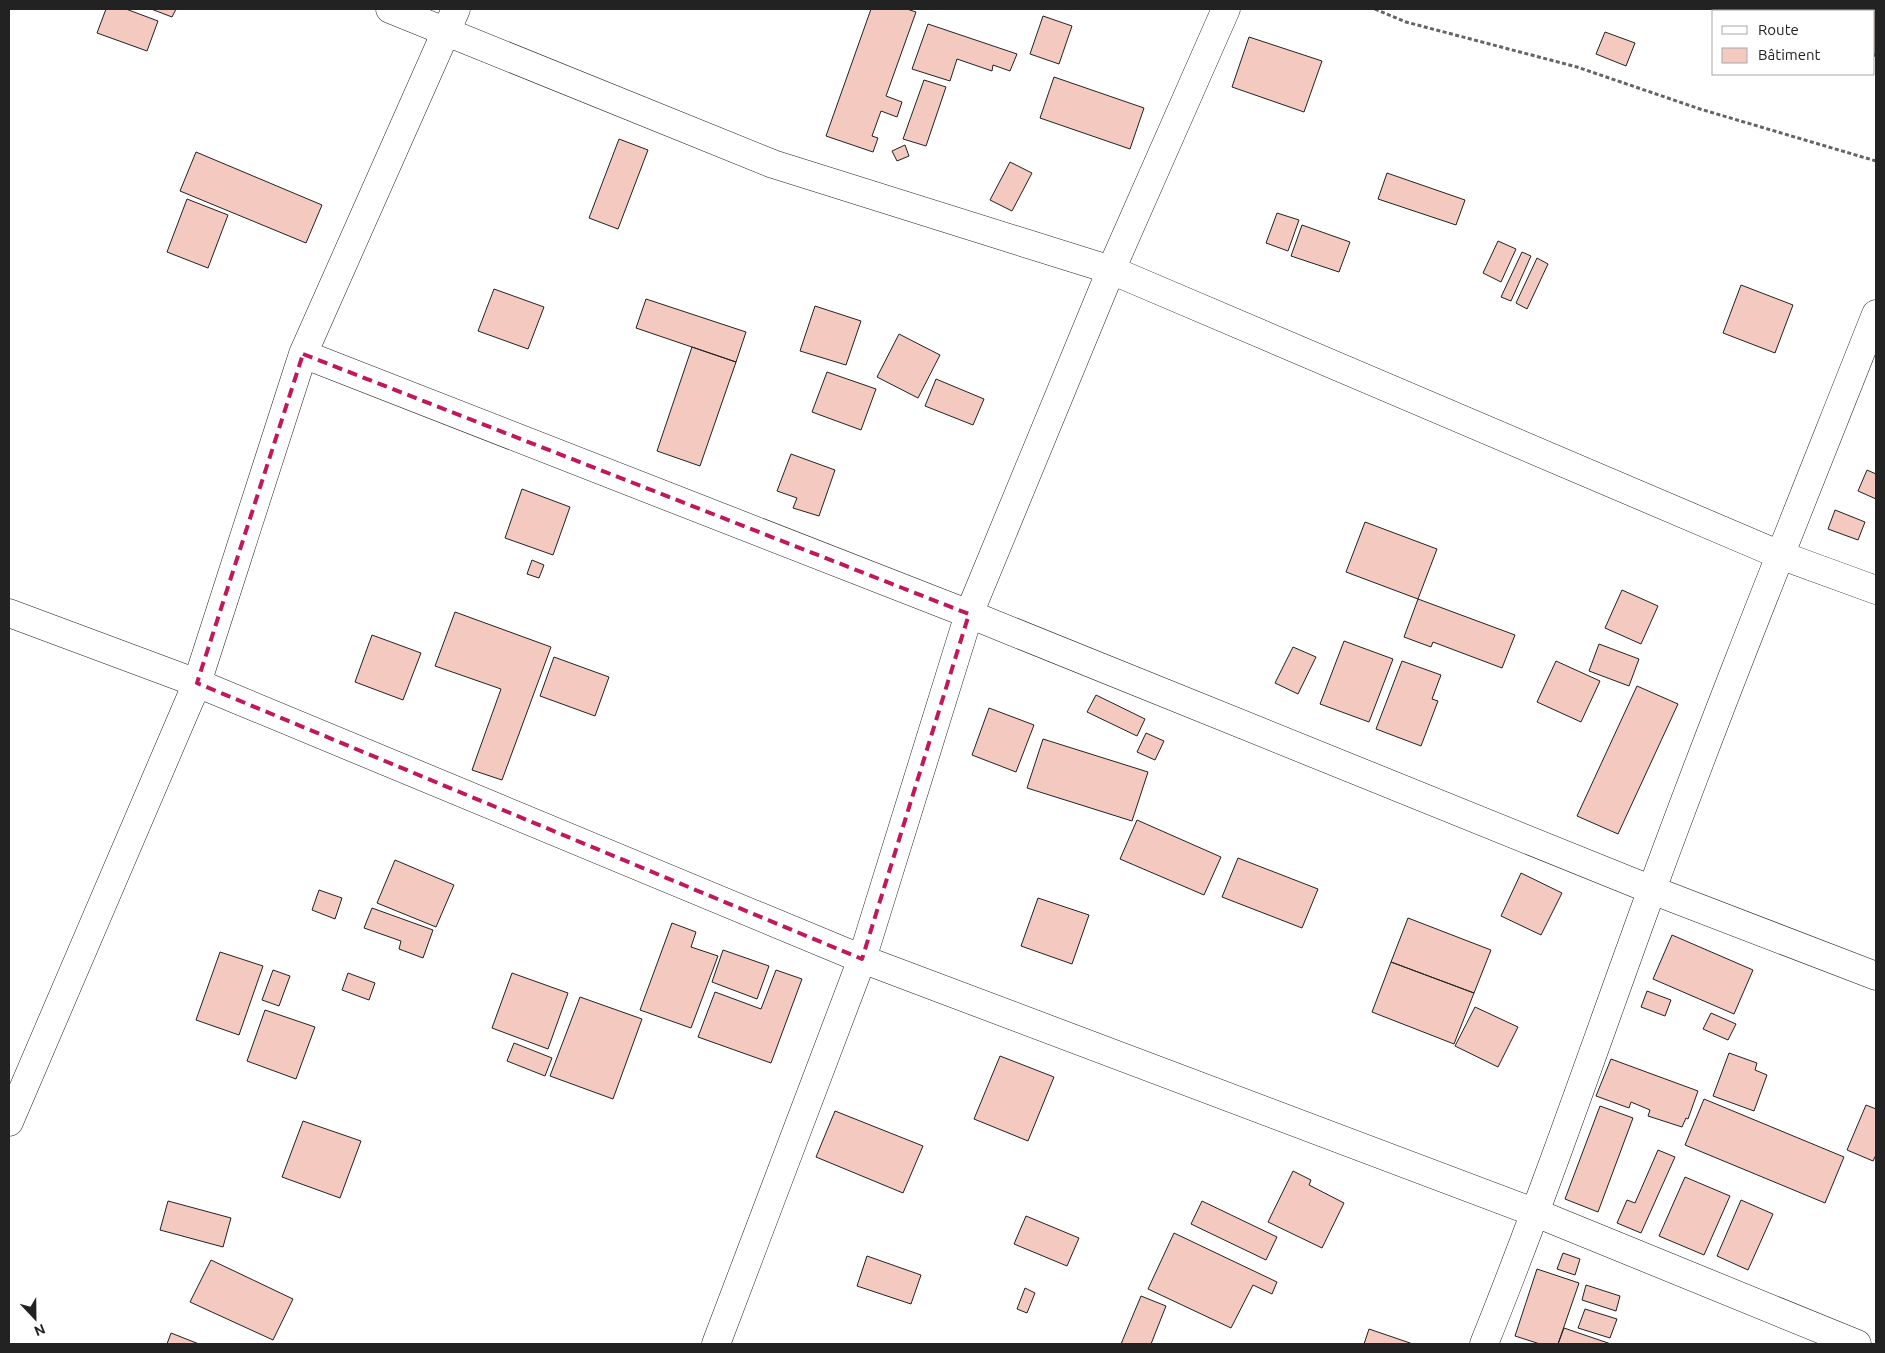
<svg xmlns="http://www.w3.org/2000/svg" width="1885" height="1353" viewBox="0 0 1885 1353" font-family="Ubuntu,sans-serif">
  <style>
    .building { fill: #f3c9c0; stroke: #222 }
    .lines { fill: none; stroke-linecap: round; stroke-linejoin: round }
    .minor-casing { stroke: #222; stroke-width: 29 }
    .path { stroke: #646464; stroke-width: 3; stroke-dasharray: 4 2.5; stroke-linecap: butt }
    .minor { stroke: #fff; stroke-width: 28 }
    .marked { fill: none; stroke: #c2185b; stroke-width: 4; stroke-dasharray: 10 6; stroke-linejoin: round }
  </style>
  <rect width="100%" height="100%" fill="#fff"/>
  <!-- building -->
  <path class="building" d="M 106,9 L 126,9 L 158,21 L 147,51 L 97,33 Z
    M 151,9 L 176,9 L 172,17 Z
    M 871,9 L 907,9 L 916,12 L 886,96 L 902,102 L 897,117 L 881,111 L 872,136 L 878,138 L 873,152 L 826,136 Z
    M 1851,9 L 1876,9 L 1876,50 L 1874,57 L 1874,11 L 1850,11 Z
    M 1043,16 L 1072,26 L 1059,64 L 1030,54 Z
    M 928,24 L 1017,54 L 1010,71 L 993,65 L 992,71 L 957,59 L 950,81 L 912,69 Z
    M 1605,32 L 1635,43 L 1626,66 L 1596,54 Z
    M 1249,37 L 1322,61 L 1304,112 L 1232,87 Z
    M 1054,77 L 1144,108 L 1130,149 L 1040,118 Z
    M 924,80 L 946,87 L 926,146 L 903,139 Z
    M 619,139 L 648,150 L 618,229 L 589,218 Z
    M 905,145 L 909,156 L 897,161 L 892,151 Z
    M 196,152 L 322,205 L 306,243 L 180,191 Z
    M 1010,162 L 1032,173 L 1012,211 L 990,200 Z
    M 1387,173 L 1465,200 L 1456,225 L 1378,199 Z
    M 187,199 L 228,215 L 208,268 L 167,252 Z
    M 1277,213 L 1299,220 L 1288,251 L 1266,243 Z
    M 1302,225 L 1350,242 L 1339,272 L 1291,256 Z
    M 1498,241 L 1516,249 L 1501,282 L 1483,273 Z
    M 1522,252 L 1531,256 L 1511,301 L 1501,297 Z
    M 1537,258 L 1548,264 L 1527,309 L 1516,303 Z
    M 1741,285 L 1793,305 L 1775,353 L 1723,333 Z
    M 494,289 L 544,307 L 528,349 L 478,331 Z
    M 646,299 L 746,332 L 736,362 L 636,328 Z
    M 815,306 L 861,321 L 846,365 L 800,351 Z
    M 899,334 L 940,355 L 918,398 L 877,377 Z
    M 692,347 L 736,362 L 700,466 L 657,451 Z
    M 827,372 L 876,389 L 861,430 L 812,412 Z
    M 936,379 L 984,399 L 973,425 L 925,406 Z
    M 791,454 L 835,470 L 819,516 L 793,508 L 797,498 L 777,491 Z
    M 1867,470 L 1876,474 L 1876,499 L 1858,491 Z
    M 522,489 L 570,507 L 553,555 L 505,538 Z
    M 1835,510 L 1865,522 L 1858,540 L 1828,529 Z
    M 1365,522 L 1437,549 L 1418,599 L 1346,572 Z
    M 532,560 L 544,565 L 539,578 L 527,574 Z
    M 1622,590 L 1658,606 L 1641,644 L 1605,628 Z
    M 1418,599 L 1515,635 L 1502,668 L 1433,642 L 1431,647 L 1404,637 Z
    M 455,612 L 551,647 L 502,780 L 472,770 L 501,689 L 435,666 Z
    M 372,635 L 421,653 L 403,700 L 355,682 Z
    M 1344,641 L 1393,659 L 1369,722 L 1320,704 Z
    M 1599,644 L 1639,659 L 1629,686 L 1589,671 Z
    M 1293,647 L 1316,657 L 1298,694 L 1275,683 Z
    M 554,657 L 609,677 L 595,716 L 540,696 Z
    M 1402,661 L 1441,675 L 1432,699 L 1438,701 L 1421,746 L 1376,729 Z
    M 1556,661 L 1600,681 L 1581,722 L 1537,702 Z
    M 1637,686 L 1678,704 L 1618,834 L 1577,816 Z
    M 1096,695 L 1145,719 L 1137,736 L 1087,712 Z
    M 989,708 L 1034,725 L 1016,772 L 972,755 Z
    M 1146,733 L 1164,741 L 1155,760 L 1137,752 Z
    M 1043,739 L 1148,772 L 1132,821 L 1027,788 Z
    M 1137,820 L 1221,857 L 1204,895 L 1120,859 Z
    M 1238,858 L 1318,889 L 1302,928 L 1222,897 Z
    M 395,860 L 454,885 L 436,927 L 377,903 Z
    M 1521,873 L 1562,893 L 1541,935 L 1501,916 Z
    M 319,890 L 342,898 L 335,919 L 312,910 Z
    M 1038,898 L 1089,915 L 1072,964 L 1021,946 Z
    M 372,908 L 433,930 L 423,958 L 399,949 L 401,941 L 364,928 Z
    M 1408,918 L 1491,950 L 1474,993 L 1391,962 Z
    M 672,923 L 696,932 L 691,947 L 718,956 L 691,1028 L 640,1010 Z
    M 1672,935 L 1753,970 L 1734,1014 L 1653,979 Z
    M 723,950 L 769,966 L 757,999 L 712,982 Z
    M 220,952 L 263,966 L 239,1035 L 196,1020 Z
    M 1391,962 L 1474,993 L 1454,1044 L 1372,1012 Z
    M 273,970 L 290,976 L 279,1006 L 262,1000 Z
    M 776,970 L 802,979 L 771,1063 L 698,1037 L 715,992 L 761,1009 Z
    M 348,973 L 375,983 L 369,1000 L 342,990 Z
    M 512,973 L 568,993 L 548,1049 L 492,1028 Z
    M 1647,991 L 1671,1000 L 1665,1016 L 1641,1007 Z
    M 580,997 L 642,1019 L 613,1099 L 550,1076 Z
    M 1475,1007 L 1518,1027 L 1498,1067 L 1455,1046 Z
    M 265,1010 L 315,1027 L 296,1079 L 247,1061 Z
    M 1711,1013 L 1736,1024 L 1728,1040 L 1703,1029 Z
    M 514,1043 L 552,1058 L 545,1076 L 507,1061 Z
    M 1729,1053 L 1757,1063 L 1755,1070 L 1767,1075 L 1754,1111 L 1713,1096 Z
    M 1000,1056 L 1054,1077 L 1028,1141 L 974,1119 Z
    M 1611,1059 L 1698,1091 L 1688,1119 L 1686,1118 L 1682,1127 L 1648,1116 L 1650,1110 L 1631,1102 L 1629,1108 L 1596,1096 Z
    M 1704,1099 L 1844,1157 L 1825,1203 L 1685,1145 Z
    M 1866,1105 L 1876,1109 L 1876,1155 L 1873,1161 L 1847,1150 Z
    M 1600,1106 L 1633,1118 L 1598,1212 L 1565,1199 Z
    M 835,1111 L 923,1146 L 903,1193 L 816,1157 Z
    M 303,1121 L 361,1141 L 340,1198 L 282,1177 Z
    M 1658,1150 L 1675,1157 L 1641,1233 L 1617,1223 L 1627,1200 L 1635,1203 Z
    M 1293,1171 L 1311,1180 L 1309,1185 L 1344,1203 L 1322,1248 L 1268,1222 Z
    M 1685,1177 L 1730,1196 L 1704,1255 L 1659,1236 Z
    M 1741,1200 L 1773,1214 L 1748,1270 L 1717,1256 Z
    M 168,1201 L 231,1218 L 223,1247 L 160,1230 Z
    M 1202,1201 L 1277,1237 L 1266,1260 L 1191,1224 Z
    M 1026,1216 L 1079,1238 L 1067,1266 L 1014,1244 Z
    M 1174,1233 L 1277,1282 L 1272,1294 L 1253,1285 L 1231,1328 L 1148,1289 Z
    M 1563,1253 L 1580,1259 L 1575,1275 L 1557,1269 Z
    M 867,1256 L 921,1275 L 911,1304 L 857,1286 Z
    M 211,1260 L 293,1299 L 273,1340 L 190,1302 Z
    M 1537,1269 L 1579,1283 L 1558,1344 L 1540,1344 L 1515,1336 Z
    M 1586,1285 L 1620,1296 L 1616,1311 L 1582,1300 Z
    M 1025,1288 L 1035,1293 L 1027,1313 L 1017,1309 Z
    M 1141,1296 L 1166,1306 L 1151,1344 L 1121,1344 Z
    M 1585,1309 L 1617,1319 L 1610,1338 L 1578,1328 Z
    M 1564,1328 L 1611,1344 L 1558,1344 Z
    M 1369,1329 L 1413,1344 L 1364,1344 Z
    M 171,1333 L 199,1344 L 167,1344 Z"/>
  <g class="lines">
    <!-- minor casing -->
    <g class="minor-casing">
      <path id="minor" d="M 390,9 L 773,164 L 1111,270 L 1780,555 L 1876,590
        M 303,354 L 969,614 L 1652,890 L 1876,976
        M 9,613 L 197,683 L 862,959 L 1536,1213 L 1857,1344
        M 9,1122 L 197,683 L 303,354 L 456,9
        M 716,1344 L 862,959 L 969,614 L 1111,270 L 1226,9
        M 1484,1344 C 1544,1195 1596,1043 1651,892 C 1722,698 1800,506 1876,314"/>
    </g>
    <!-- path -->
    <path class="path" d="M 1375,9 L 1406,22 L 1577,67 L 1700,109 L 1876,161"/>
    <!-- minor -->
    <use href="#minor" class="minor"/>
  </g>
  <!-- marked area -->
  <path class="marked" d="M 303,354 L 969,614 L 862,959 L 197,683 Z"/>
  <!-- border -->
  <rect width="1885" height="1353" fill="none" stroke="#222222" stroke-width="20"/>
  <!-- legend -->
  <rect x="1712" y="10" width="162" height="65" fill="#ffffff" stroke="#a7a7a7"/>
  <rect x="1722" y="26" width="25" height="8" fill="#ffffff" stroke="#a7a7a7"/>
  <text x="1758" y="35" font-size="15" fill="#222222">Route</text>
  <rect x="1722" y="48" width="25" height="15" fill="#f3c9c0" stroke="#a7a7a7"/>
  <text x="1758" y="60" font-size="15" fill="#222222">Bâtiment</text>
  <!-- north arrow -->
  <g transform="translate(35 1318) rotate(158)" stroke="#ffffff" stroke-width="4" paint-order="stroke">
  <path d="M0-4L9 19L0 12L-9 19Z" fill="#222222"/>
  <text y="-8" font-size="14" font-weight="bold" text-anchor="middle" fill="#222222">N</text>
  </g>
</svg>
